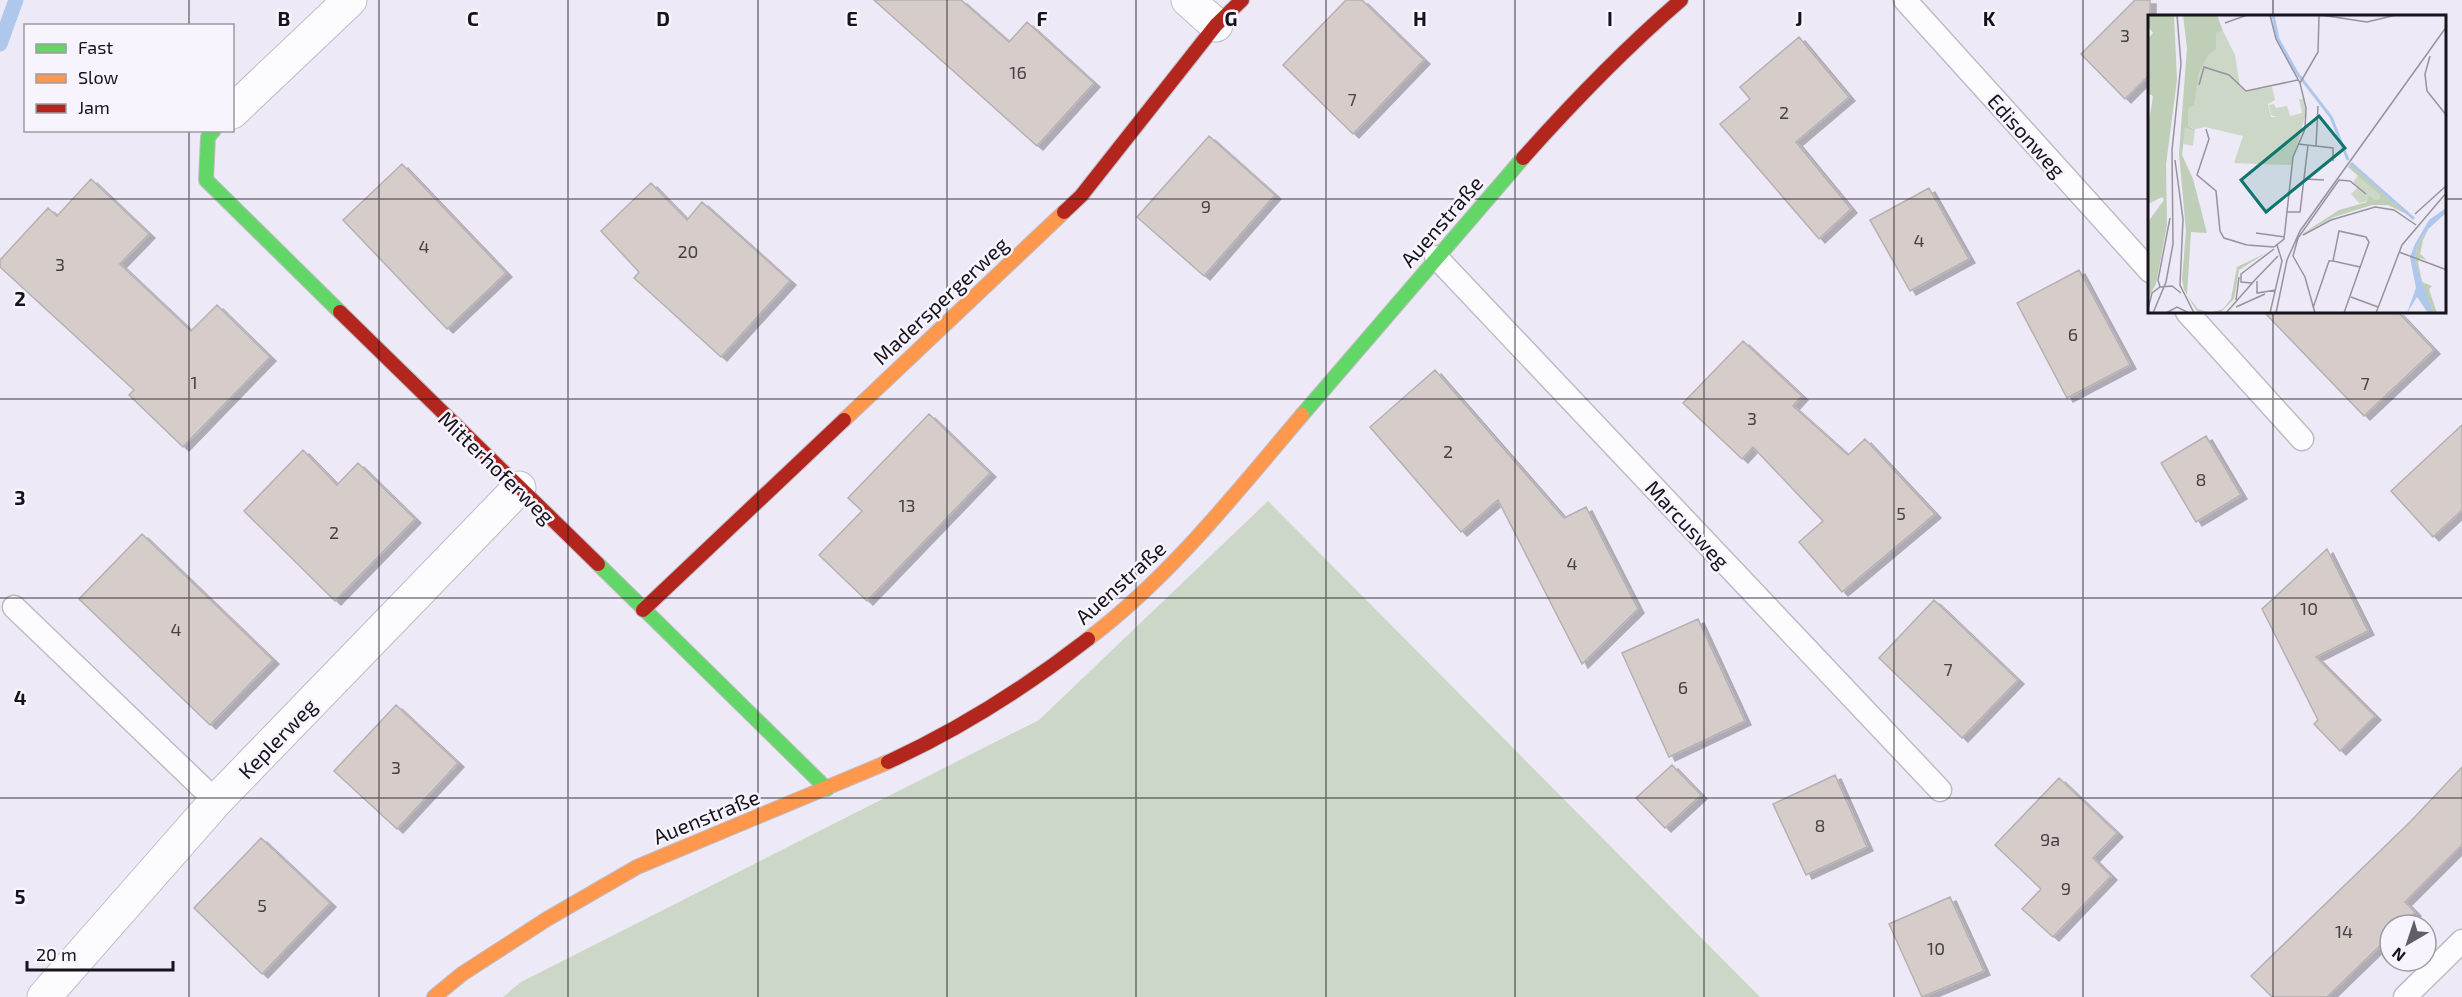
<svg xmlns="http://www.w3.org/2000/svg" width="2462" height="997" viewBox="0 0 2462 997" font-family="'Exo 2',sans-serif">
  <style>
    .green { fill: #ccd7c7 }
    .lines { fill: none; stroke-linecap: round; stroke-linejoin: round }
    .stream { stroke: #aec7ec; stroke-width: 15 }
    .building { fill: #d6ccc9; stroke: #b5b1b3; stroke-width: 1.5; filter: url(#shadow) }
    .lane-casing { stroke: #bfbcc6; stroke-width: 25 }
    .street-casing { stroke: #bfbcc6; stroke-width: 35 }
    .fast-casing { stroke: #bfbcc6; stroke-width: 16 }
    .slow-casing { stroke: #bfbcc6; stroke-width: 16 }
    .jam-casing { stroke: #bfbcc6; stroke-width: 16 }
    .lane { stroke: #fcfcfe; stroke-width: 22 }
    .street { stroke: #fcfcfe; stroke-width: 33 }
    .fast { stroke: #63d668; stroke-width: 14 }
    .slow { stroke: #ff974d; stroke-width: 14 }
    .jam { stroke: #b3261e; stroke-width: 14 }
    .grid { fill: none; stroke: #16131b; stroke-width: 1.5; stroke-opacity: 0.55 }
    .labels { text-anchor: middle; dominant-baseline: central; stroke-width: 5; stroke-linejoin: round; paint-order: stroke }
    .number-label { font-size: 18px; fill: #464146 }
    .street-label { font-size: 21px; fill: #16131b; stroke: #f7f4fd }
    .inset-river { fill: none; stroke: #aec7ec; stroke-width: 3 }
    .inset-road { fill: none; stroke: #97939e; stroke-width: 1.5 }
    .view { fill: #0f766e; fill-opacity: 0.15; stroke: #0f766e; stroke-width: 3 }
    .inset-edge { fill: none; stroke: #16131b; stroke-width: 3 }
    .grid-label { font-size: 20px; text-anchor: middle; font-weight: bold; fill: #16131b; stroke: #f7f4fd; stroke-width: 5; stroke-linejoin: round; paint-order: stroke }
  </style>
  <defs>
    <filter id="shadow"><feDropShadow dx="6" dy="4" stdDeviation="0" flood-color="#0004"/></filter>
  </defs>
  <rect width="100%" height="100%" fill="#ede9f6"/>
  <!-- green -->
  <path class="green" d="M 1268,501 L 1760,997 L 503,997 L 521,982 L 1039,720 Z"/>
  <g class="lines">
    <!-- stream -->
    <path class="stream" d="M 0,44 L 16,0"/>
  </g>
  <!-- building -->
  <path class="building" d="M 874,0 L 961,0 L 1009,42 L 1027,22 L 1094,83 L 1037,146 Z
    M 1346,0 L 1362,0 L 1424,60 L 1353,134 L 1283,65 Z
    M 2135,0 L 2150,0 L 2150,74 L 2125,99 L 2081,54 Z
    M 1799,37 L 1849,97 L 1796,142 L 1851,209 L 1819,239 L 1720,124 L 1750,99 L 1740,87 Z
    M 1209,136 L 1275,195 L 1204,276 L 1137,217 Z
    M 402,164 L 506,273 L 447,329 L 343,220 Z
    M 91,179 L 149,234 L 120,264 L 191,331 L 217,305 L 270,357 L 183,447 L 129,395 L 134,390 L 0,267 L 0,260 L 48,208 L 57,216 Z
    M 651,183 L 687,220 L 702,202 L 790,281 L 721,357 L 634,278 L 639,272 L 601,231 Z
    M 1929,188 L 1969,259 L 1910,291 L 1870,220 Z
    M 2079,270 L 2130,365 L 2067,398 L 2017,303 Z
    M 2264,312 L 2398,312 L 2434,350 L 2364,416 Z
    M 1743,341 L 1802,396 L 1793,406 L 1848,455 L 1865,439 L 1935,514 L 1842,592 L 1799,542 L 1823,521 L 1753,447 L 1742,459 L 1683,403 Z
    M 1435,370 L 1564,518 L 1586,507 L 1638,609 L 1582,664 L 1498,500 L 1461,532 L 1370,427 Z
    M 929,414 L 990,473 L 867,601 L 819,555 L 862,511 L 848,498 Z
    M 2462,425 L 2462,510 L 2433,537 L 2391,491 Z
    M 2206,436 L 2241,495 L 2196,522 L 2161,463 Z
    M 303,450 L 337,485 L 358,463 L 415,519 L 335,601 L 244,511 Z
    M 142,534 L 273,660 L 210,725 L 79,599 Z
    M 2327,549 L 2368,631 L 2316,657 L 2375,716 L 2340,751 L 2314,724 L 2318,720 L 2262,609 Z
    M 1934,600 L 2018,680 L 1962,738 L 1879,658 Z
    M 1698,619 L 1745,721 L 1669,757 L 1622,653 Z
    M 396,705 L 458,763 L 397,829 L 334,771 Z
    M 1672,765 L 1701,795 L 1665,828 L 1636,798 Z
    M 2462,767 L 2462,845 L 2405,902 L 2415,912 L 2402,925 L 2390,925 L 2390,936 L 2327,997 L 2272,997 L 2251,976 L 2410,822 Z
    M 1835,775 L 1867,847 L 1806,875 L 1773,804 Z
    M 2059,778 L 2117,833 L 2093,858 L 2111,876 L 2053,937 L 2022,909 L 2041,889 L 1995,845 Z
    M 261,838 L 330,903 L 262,974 L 194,908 Z
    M 1950,897 L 1984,971 L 1922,997 L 1889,924 Z"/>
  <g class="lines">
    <!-- lane casing -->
    <g class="lane-casing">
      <path id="lane" d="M 1905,0 L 2150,271
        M 1436,257 L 1940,790
        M 2187,312 L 2302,439
        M 14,607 L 216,801
        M 2405,997 L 2462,941"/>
    </g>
    <!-- street casing -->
    <g class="street-casing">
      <path id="street" d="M 1188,0 L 1216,25
        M 232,112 L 350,0
        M 44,997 L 216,801 L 519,488"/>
    </g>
    <!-- fast casing -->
    <g class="fast-casing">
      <path id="fast" d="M 214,130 L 208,137 L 206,180 L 340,312
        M 1302,415 L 1523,158
        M 598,564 L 827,789"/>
    </g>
    <!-- slow casing -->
    <g class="slow-casing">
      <path id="slow" d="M 844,420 L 1064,212
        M 1088,639 C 1171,576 1235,494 1302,415
        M 434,997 L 462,974 L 547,919 L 637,867 L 888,762"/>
    </g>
    <!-- jam casing -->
    <g class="jam-casing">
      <path id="jam" d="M 1523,158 C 1573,102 1624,49 1681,0
        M 1064,212 L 1081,196 L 1216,25 L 1242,0
        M 340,312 L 598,564
        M 643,610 L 844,420
        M 888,762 C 960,729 1026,687 1088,639"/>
    </g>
    <!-- lane -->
    <use href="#lane" class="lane"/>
    <!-- street -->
    <use href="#street" class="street"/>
    <!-- fast -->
    <use href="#fast" class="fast"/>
    <!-- slow -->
    <use href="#slow" class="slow"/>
    <!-- jam -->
    <use href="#jam" class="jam"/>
  </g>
  <!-- grid -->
  <path class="grid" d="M 189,0 L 189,26M 379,0 L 379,997M 568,0 L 568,997M 758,0 L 758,997M 947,0 L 947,997M 1136,0 L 1136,997M 1326,0 L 1326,997M 1515,0 L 1515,997M 1704,0 L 1704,997M 1894,0 L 1894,997M 2083,0 L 2083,997M 2273,0 L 2273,16M 189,130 L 189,997M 0,199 L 2150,199M 2446,199 L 2462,199M 2273,312 L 2273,997M 0,399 L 2462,399M 0,598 L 2462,598M 0,798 L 2462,798"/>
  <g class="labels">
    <!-- number labels -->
    <g class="number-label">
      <text x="2125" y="35">3</text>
      <text x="1018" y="72">16</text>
      <text x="1352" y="99">7</text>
      <text x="1784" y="112">2</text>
      <text x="1206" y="206">9</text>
      <text x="1919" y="240">4</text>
      <text x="424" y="246">4</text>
      <text x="688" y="251">20</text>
      <text x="60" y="264">3</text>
      <text x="2073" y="334">6</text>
      <text x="194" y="382">1</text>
      <text x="2365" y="383">7</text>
      <text x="1752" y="418">3</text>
      <text x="1448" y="451">2</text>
      <text x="2201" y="479">8</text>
      <text x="907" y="505">13</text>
      <text x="1901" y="513">5</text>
      <text x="334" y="532">2</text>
      <text x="1572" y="563">4</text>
      <text x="2309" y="608">10</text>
      <text x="176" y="629">4</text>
      <text x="1948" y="669">7</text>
      <text x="1683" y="687">6</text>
      <text x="396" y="767">3</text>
      <text x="1820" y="825">8</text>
      <text x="2050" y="839">9a</text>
      <text x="2066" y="888">9</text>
      <text x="262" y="905">5</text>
      <text x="2344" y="931">14</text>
      <text x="1936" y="948">10</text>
    </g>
    <!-- street labels -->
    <g class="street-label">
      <text transform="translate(2027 135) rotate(48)">Edisonweg</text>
      <text transform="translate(1441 221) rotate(-49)">Auenstraße</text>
      <text transform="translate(940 300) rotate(-43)">Maderspergerweg</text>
      <text transform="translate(497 467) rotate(44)">Mitterhoferweg</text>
      <text transform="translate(1688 524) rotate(47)">Marcusweg</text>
      <text transform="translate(1120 582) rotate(-42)">Auenstraße</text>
      <text transform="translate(277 738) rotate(-46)">Keplerweg</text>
      <text transform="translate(706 816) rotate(-22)">Auenstraße</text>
    </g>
  </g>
  <!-- overview -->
  <g transform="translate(2148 15)">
    <rect width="298" height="298" fill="#ede9f6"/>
    <path d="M 75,16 L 87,40 L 92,71 L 98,76 L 124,72 L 127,85 L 120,89 L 123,102 L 130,102 L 123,100 L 121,90 L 126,89 L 128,93 L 139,91 L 142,101 L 154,98 L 151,84 L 155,84 L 158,98 L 143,150 L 86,148 L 95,121 L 57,112 L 47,114 L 45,131 L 35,129 L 37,112 L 47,114 L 40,111 L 40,94 L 51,58 L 68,18 ZM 211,159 L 232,180 L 232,184 L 211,188 L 203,179 L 210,172 L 205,167 Z" fill="#ccd7c7"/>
    <path d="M 2,0 L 26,0 L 29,65 L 18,150 L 19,210 L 8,269 L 0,283 L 0,207 L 16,185 L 14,182 L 0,189 L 0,113 L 5,81 L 0,78 L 0,24 L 5,18 L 0,11 ZM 35,0 L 69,0 L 75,16 L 68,18 L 68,34 L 60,40 L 51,58 L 46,89 L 40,94 L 40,111 L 47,115 L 37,113 L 34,140 L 45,164 L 59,218 L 43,217 L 39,280 L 50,294 L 62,298 L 75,294 L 83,284 L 89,252 L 118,238 L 91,255 L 86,284 L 72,298 L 50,298 L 36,275 L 34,264 L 38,216 L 31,139 L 39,33 ZM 203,148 L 267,203 L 240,190 L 224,190 L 186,202 L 154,219 L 191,195 L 219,187 L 221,180 L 226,185 L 232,184 L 232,180 L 200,152 ZM 298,198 L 281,213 L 275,225 L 272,239 L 279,245 L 272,243 L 270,247 L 274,267 L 284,271 L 281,274 L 289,298 L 285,298 L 272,266 L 267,246 L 269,231 L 279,215 Z" fill="#bfceb7"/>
    <path d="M 298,193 L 298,198 L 279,215 L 269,231 L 267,246 L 285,298 L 280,298 L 269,282 L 259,298 L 268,273 L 262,242 L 267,229 L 281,205 Z" fill="#aec7ec"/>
    <path class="inset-river" d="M 125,0 L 130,24 L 149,58 L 183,102 L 200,145M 203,148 L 266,204"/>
    <path class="inset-road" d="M 122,0 L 128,24 L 152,68 L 158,93 L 157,114 L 145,142 L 136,224 L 126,232M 173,0 L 219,7 L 248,0M 77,8 L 99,0M 282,41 L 277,59 L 279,76 L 299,101M 152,68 L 170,37 L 171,0M 51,70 L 56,52 L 81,60 L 98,76 L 150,65M 58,114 L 61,124 L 49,160 L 68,176 L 72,216 L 76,223 L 99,230 L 126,232M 150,129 L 185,133 L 185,146M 168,131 L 170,91M 27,145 L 35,204 L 32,270 L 46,298M 157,164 L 176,165M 139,197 L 152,197 L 160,130M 267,199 L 299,170M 108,218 L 137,222M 155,220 L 183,205 L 227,192 L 246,195 L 268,210M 126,234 L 93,259 L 93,267 L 104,268 L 130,241M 251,237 L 299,255M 185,246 L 212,252M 109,266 L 109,278 L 128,275M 12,272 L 10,265 L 22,203M 203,282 L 230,292M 88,285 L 91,262M 88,292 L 117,279M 165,293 L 181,246 L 185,246 L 191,216 L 218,222 L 221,227 L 196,298M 0,294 L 4,278 L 12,272 L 24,271 L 33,278M 5,298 L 18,267 L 25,229 L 24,135 L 33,49 L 29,0M 18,298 L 29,292 L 41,298M 78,298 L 106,266M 122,298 L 134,246 L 129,230M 128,298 L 139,245 L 152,216 L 299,11M 167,298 L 157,262 L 145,241 L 150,223 L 191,165 L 202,166 L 218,179M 228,298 L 254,230 L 299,177"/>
    <path class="view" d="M 171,101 L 197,133 L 118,197 L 93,165 Z"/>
    <rect width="298" height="298" class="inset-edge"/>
  </g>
  <g class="grid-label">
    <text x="284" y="26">B</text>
    <text x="473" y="26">C</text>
    <text x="663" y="26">D</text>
    <text x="852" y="26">E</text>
    <text x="1042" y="26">F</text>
    <text x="1231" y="26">G</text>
    <text x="1420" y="26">H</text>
    <text x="1610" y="26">I</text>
    <text x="1799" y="26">J</text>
    <text x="1989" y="26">K</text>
    <text x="20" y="306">2</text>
    <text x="20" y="505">3</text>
    <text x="20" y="705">4</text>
    <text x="20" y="904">5</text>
  </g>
  <!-- legend -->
  <rect x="24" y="24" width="210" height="108" fill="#f7f4fd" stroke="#9d9aa3" stroke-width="1.5"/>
  <rect x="36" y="44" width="30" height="9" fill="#63d668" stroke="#9d9aa3" stroke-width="1.5"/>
  <text x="78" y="54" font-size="18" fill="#16131b">Fast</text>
  <rect x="36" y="74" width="30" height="9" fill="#ff974d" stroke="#9d9aa3" stroke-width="1.5"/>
  <text x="78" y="84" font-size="18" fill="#16131b">Slow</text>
  <rect x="36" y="104" width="30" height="9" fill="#b3261e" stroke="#9d9aa3" stroke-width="1.5"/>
  <text x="78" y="114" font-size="18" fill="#16131b">Jam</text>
  <!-- north arrow -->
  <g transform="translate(2408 943) rotate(219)"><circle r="28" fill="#f7f4fd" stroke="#9d9aa3" stroke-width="1.5"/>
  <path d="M0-4.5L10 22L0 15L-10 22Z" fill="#615e68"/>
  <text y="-9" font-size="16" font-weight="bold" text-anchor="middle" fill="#16131b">N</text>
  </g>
  <!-- scale -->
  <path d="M27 961v9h146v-9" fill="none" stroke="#16131b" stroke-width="3"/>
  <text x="36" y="961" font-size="18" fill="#16131b" stroke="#f7f4fd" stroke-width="4.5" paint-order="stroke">20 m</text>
</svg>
